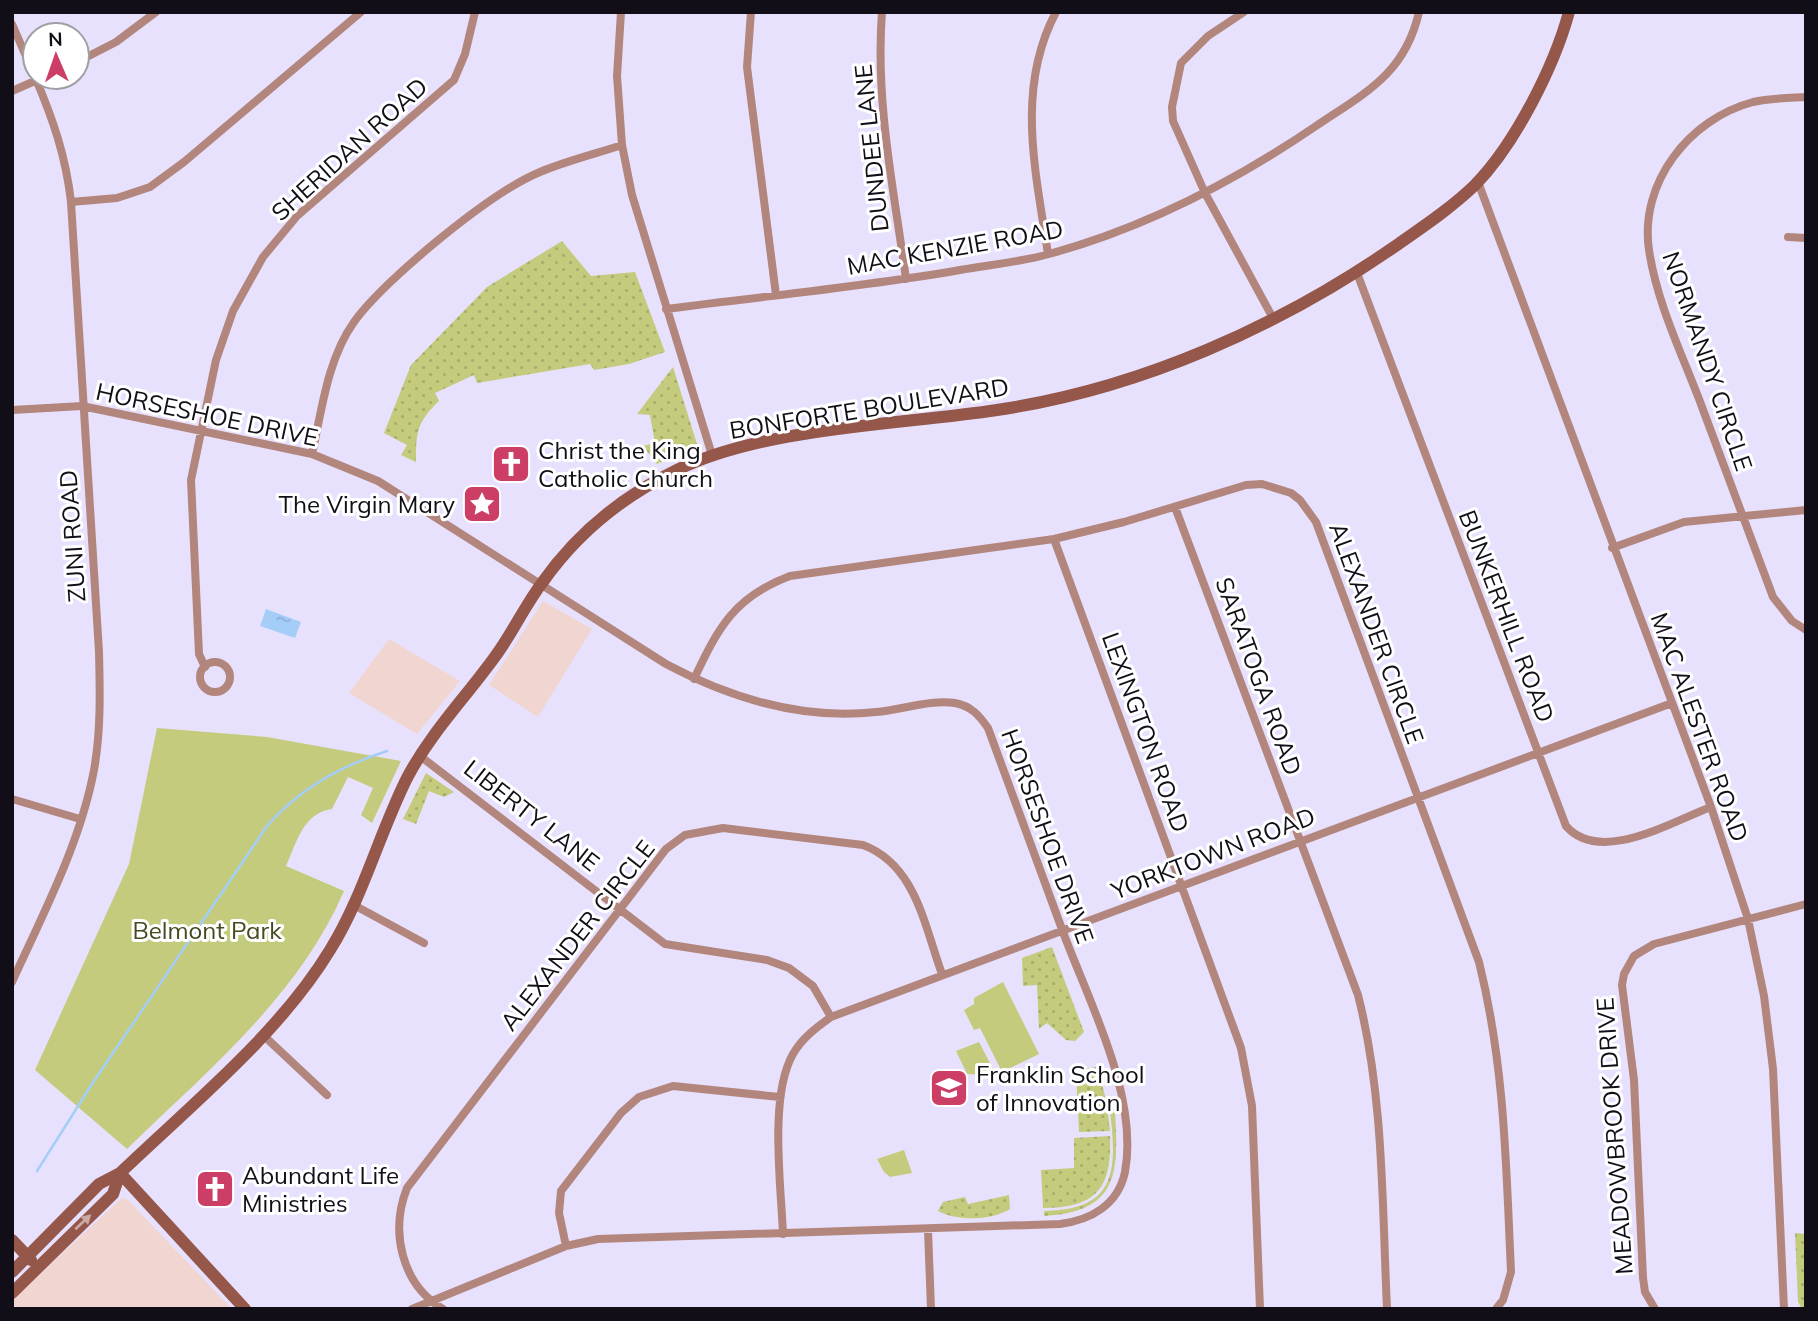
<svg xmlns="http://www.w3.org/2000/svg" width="1818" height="1321" viewBox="0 0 1818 1321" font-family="Mulish,sans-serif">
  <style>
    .commercial { fill: #f0d5d1 }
    .grass { fill: url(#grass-dots) }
    .park { fill: #c4cb7c }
    .water { fill: url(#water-ripples) }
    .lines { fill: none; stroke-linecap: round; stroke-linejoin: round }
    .stream { stroke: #a4cdf8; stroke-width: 2.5 }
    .street { stroke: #b2867c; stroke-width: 8 }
    .secondary { stroke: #95574a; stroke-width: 12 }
    .oneway { fill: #caaba4 }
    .labels { text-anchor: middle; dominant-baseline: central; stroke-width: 6; stroke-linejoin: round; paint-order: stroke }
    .street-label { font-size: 24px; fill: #110e18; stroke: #fff }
    .poi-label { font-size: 24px; fill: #110e18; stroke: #fff; text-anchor: start }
    .park-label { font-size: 24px; fill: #474a20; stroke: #fff }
  </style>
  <defs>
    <pattern id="grass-dots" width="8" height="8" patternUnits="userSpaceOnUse" patternTransform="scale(1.75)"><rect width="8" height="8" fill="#c4cb7c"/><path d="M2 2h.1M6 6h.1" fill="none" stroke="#a7ad6a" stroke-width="1.8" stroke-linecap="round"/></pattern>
    <pattern id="water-ripples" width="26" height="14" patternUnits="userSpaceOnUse" patternTransform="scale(1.75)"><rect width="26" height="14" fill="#a4cdf8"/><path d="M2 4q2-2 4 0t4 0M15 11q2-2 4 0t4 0" fill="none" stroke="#8cafd4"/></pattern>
  </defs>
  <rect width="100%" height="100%" fill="#e8e1fe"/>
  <!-- commercial -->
  <path class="commercial" d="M 543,601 L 592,629 L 538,717 L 489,685 Z
    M 389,639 L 460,681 L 417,734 L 349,693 Z
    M 122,1198 L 128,1200 L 232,1309 L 12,1309 L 12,1300 Z"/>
  <!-- grass -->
  <path class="grass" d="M 562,241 L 591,276 L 635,272 L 665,352 L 629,364 L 594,370 L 590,364 L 477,383 L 474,375 L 435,393 L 439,401 C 417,422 416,432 416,462 L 401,455 L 407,445 L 384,433 L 411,365 L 487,287 Z
    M 673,367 L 697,444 L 657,464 L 643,446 L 655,443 L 650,415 L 637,414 Z
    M 426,773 L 454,792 L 444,797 L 429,791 L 416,824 L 403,819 Z
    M 1052,947 L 1084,1032 L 1075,1041 L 1066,1040 L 1047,1023 L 1039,1029 L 1037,985 L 1023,986 L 1022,958 Z
    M 1097,1067 L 1106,1099 L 1110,1131 L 1079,1132 L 1076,1070 Z
    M 1110,1110 L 1115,1113 C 1119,1175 1117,1212 1044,1216 L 1044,1211 C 1117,1210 1117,1171 1110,1110 Z
    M 1110,1136 C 1112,1189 1096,1208 1043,1208 L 1041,1170 L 1074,1168 L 1074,1138 Z
    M 1009,1195 L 1010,1209 C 991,1221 957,1221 938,1211 L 943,1202 L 965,1197 L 968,1204 Z
    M 1795,1233 L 1806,1234 L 1806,1307 L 1801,1307 L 1798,1302 Z"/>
  <!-- park -->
  <path class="park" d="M 157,728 L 267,737 L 401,761 L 372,823 L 361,815 L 373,788 L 348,777 L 332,809 C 303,813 297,842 286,866 L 344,891 C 298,997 208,1070 127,1149 L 35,1070 L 129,864 Z
    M 1003,982 L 1039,1054 L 1002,1072 L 980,1028 L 974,1030 L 964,1010 L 974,1004 L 974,998 Z
    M 979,1042 L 1000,1082 L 987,1075 L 967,1074 L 956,1051 Z
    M 904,1150 L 912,1173 L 890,1177 L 884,1172 L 877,1159 Z"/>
  <!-- water -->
  <path class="water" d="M 266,609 L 301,622 L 295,638 L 260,626 Z"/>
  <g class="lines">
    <!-- stream -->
    <path class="stream" d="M 37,1171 L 92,1084 L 267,826 C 299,789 340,766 387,751"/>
    <!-- street -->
    <path class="street" d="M 621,12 L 617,76 L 622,145 L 632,195 L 712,455
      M 751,12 L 747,67 L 776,295
      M 882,12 C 875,102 894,190 906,279
      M 1244,12 L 1208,36 L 1181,63 L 1172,107 L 1173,121 L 1205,193 L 1274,320
      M 12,24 L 35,77
      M 77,62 L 116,42 L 156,12
      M 12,91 L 44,77
      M 1806,97 C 1788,98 1770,98 1753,102 C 1689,119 1639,183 1649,250 C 1657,304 1683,356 1702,407 C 1725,470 1749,533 1773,597 L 1792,621 L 1806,630
      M 1478,182 L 1711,807 L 1748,919 L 1764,996 L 1773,1069 L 1784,1309
      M 71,202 L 117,198 L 150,187 L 184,162 L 361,12
      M 1788,237 L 1806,238
      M 1048,254 C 1036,173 1015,89 1056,12
      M 1357,273 L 1566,826 C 1600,865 1671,822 1711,807
      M 666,309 C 764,296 863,287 960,270 C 989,265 1021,262 1049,254 C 1144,228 1235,181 1316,126 C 1365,93 1405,74 1419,12
      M 12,410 L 82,406 L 312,454 L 378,481 L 666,664 C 730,698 803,720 876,712 C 902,710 930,699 955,703 C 971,706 979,715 988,728 C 1013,796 1038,864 1063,932 C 1089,1002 1139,1096 1125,1172 C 1118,1205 1091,1220 1060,1224 L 598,1239 L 566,1246 L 412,1309
      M 312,454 C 322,410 327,360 354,322 C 385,279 491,192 540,172 C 566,161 595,154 622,145
      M 1175,507 L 1358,995 C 1384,1097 1382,1204 1387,1309
      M 1054,539 L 1241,1048 L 1252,1106 L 1260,1309
      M 1612,548 L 1684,522 L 1806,510
      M200 677a15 15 0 1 1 30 0a15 15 0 1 1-30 0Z
      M 205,667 L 199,654 L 191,480 L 216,360 L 233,311 L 263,257 L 297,216 L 454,80 L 465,54 L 475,12
      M 694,679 C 718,628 734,597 790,576 L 1054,539 L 1124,522 L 1246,485 L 1262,484 L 1291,493 L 1300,500 L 1316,522 L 1479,962 C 1505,1067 1506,1165 1511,1272 L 1503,1300 L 1496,1309
      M 420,756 L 665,944 L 767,960 L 789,968 L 813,986 L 831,1017
      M 12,799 L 80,819
      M 352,904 L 424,943
      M 12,982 C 43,914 80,844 94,770 C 101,731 100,691 99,652 L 71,202 C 66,157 53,119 35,77
      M 263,1035 L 327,1095
      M 928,1230 L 931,1309
      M 783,1234 C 781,1185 769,1096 793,1054 C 802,1038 817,1027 831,1017 L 1672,703
      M 566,1246 L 559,1213 L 561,1191 L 621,1113 L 639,1097 L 673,1086 L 780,1097
      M 443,1309 C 401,1284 390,1231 407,1188 L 666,849 L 685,835 L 723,828 L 863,845 C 916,865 924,925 942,974
      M 1655,1309 L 1645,1292 L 1643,1278 L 1634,1080 L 1622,985 L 1624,974 L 1634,956 L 1654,944 L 1806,904"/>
    <!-- secondary -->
    <path class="secondary" d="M 120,1173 L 245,1309
      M 12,1240 L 31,1260
      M 12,1272 L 99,1184 L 120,1173 C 191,1105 279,1034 330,950 C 363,897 379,834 407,778 C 430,734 465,698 494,658 C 512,634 524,607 542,583 C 577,533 623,496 677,470 C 765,427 899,425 997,410 C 1139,389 1279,327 1397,245 C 1424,226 1451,208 1475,185 C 1515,144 1554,67 1569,12
      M 12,1293 L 113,1194 L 120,1173"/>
  </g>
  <!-- one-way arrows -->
  <defs><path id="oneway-solid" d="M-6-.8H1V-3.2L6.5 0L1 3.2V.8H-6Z" transform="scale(1.75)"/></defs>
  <use class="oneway" href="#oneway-solid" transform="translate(83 1222) rotate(-43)"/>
  <!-- icons -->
  <defs>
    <g id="church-square" transform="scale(2.0125)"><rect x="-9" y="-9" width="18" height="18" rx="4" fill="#cc3e65" stroke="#fff"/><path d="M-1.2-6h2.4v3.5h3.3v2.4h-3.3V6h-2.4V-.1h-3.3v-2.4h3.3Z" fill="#fff"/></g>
    <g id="sight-square" transform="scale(2.0125)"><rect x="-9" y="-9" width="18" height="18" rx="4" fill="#cc3e65" stroke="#fff"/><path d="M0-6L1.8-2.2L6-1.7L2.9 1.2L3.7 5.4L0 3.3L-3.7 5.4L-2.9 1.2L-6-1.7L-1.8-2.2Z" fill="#fff"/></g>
    <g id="school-square" transform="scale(2.0125)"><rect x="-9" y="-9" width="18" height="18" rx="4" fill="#cc3e65" stroke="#fff"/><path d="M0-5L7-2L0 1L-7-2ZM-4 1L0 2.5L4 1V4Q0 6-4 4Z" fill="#fff"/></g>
  </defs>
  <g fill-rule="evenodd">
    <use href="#church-square" x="511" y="464"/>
    <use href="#sight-square" x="482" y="504"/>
    <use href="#school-square" x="949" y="1088"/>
    <use href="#church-square" x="215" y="1189"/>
  </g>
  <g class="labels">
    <!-- street labels -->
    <g class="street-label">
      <text transform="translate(871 148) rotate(-96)">DUNDEE LANE</text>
      <text transform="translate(349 149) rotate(-42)">SHERIDAN ROAD</text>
      <text transform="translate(955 247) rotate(-10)">MAC KENZIE ROAD</text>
      <text transform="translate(1708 361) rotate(71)">NORMANDY CIRCLE</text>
      <text transform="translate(869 408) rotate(-9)">BONFORTE BOULEVARD</text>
      <text transform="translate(207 414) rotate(12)">HORSESHOE DRIVE</text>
      <text transform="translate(72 536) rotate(-94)">ZUNI ROAD</text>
      <text transform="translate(1507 616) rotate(69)">BUNKERHILL ROAD</text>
      <text transform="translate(1377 633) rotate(70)">ALEXANDER CIRCLE</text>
      <text transform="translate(1259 676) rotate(70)">SARATOGA ROAD</text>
      <text transform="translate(1700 727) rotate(70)">MAC ALESTER ROAD</text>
      <text transform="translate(1146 732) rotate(70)">LEXINGTON ROAD</text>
      <text transform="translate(532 815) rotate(38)">LIBERTY LANE</text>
      <text transform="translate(1048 836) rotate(70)">HORSESHOE DRIVE</text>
      <text transform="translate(1213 853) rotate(-21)">YORKTOWN ROAD</text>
      <text transform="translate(577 935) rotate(-52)">ALEXANDER CIRCLE</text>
      <text transform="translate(1614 1136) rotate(-94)">MEADOWBROOK DRIVE</text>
    </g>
    <!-- poi labels -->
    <g class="poi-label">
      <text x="538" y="450">Christ the King<tspan x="538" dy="28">Catholic Church</tspan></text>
      <text x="455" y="504" text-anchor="end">The Virgin Mary</text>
      <text x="976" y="1074">Franklin School<tspan x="976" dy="28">of Innovation</tspan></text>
      <text x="242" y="1175">Abundant Life<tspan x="242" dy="28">Ministries</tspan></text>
    </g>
    <!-- park labels -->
    <g class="park-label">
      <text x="207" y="930">Belmont Park</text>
    </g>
  </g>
  <!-- border -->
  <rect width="1818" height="1321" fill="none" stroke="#110e18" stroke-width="28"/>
  <!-- north arrow -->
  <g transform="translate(56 56) rotate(358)"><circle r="33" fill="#ffffff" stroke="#a09fa3" stroke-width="2"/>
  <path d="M0-5L12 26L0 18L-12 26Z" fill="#cc3e65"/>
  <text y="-10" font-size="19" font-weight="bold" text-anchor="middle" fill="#110e18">N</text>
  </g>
</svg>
